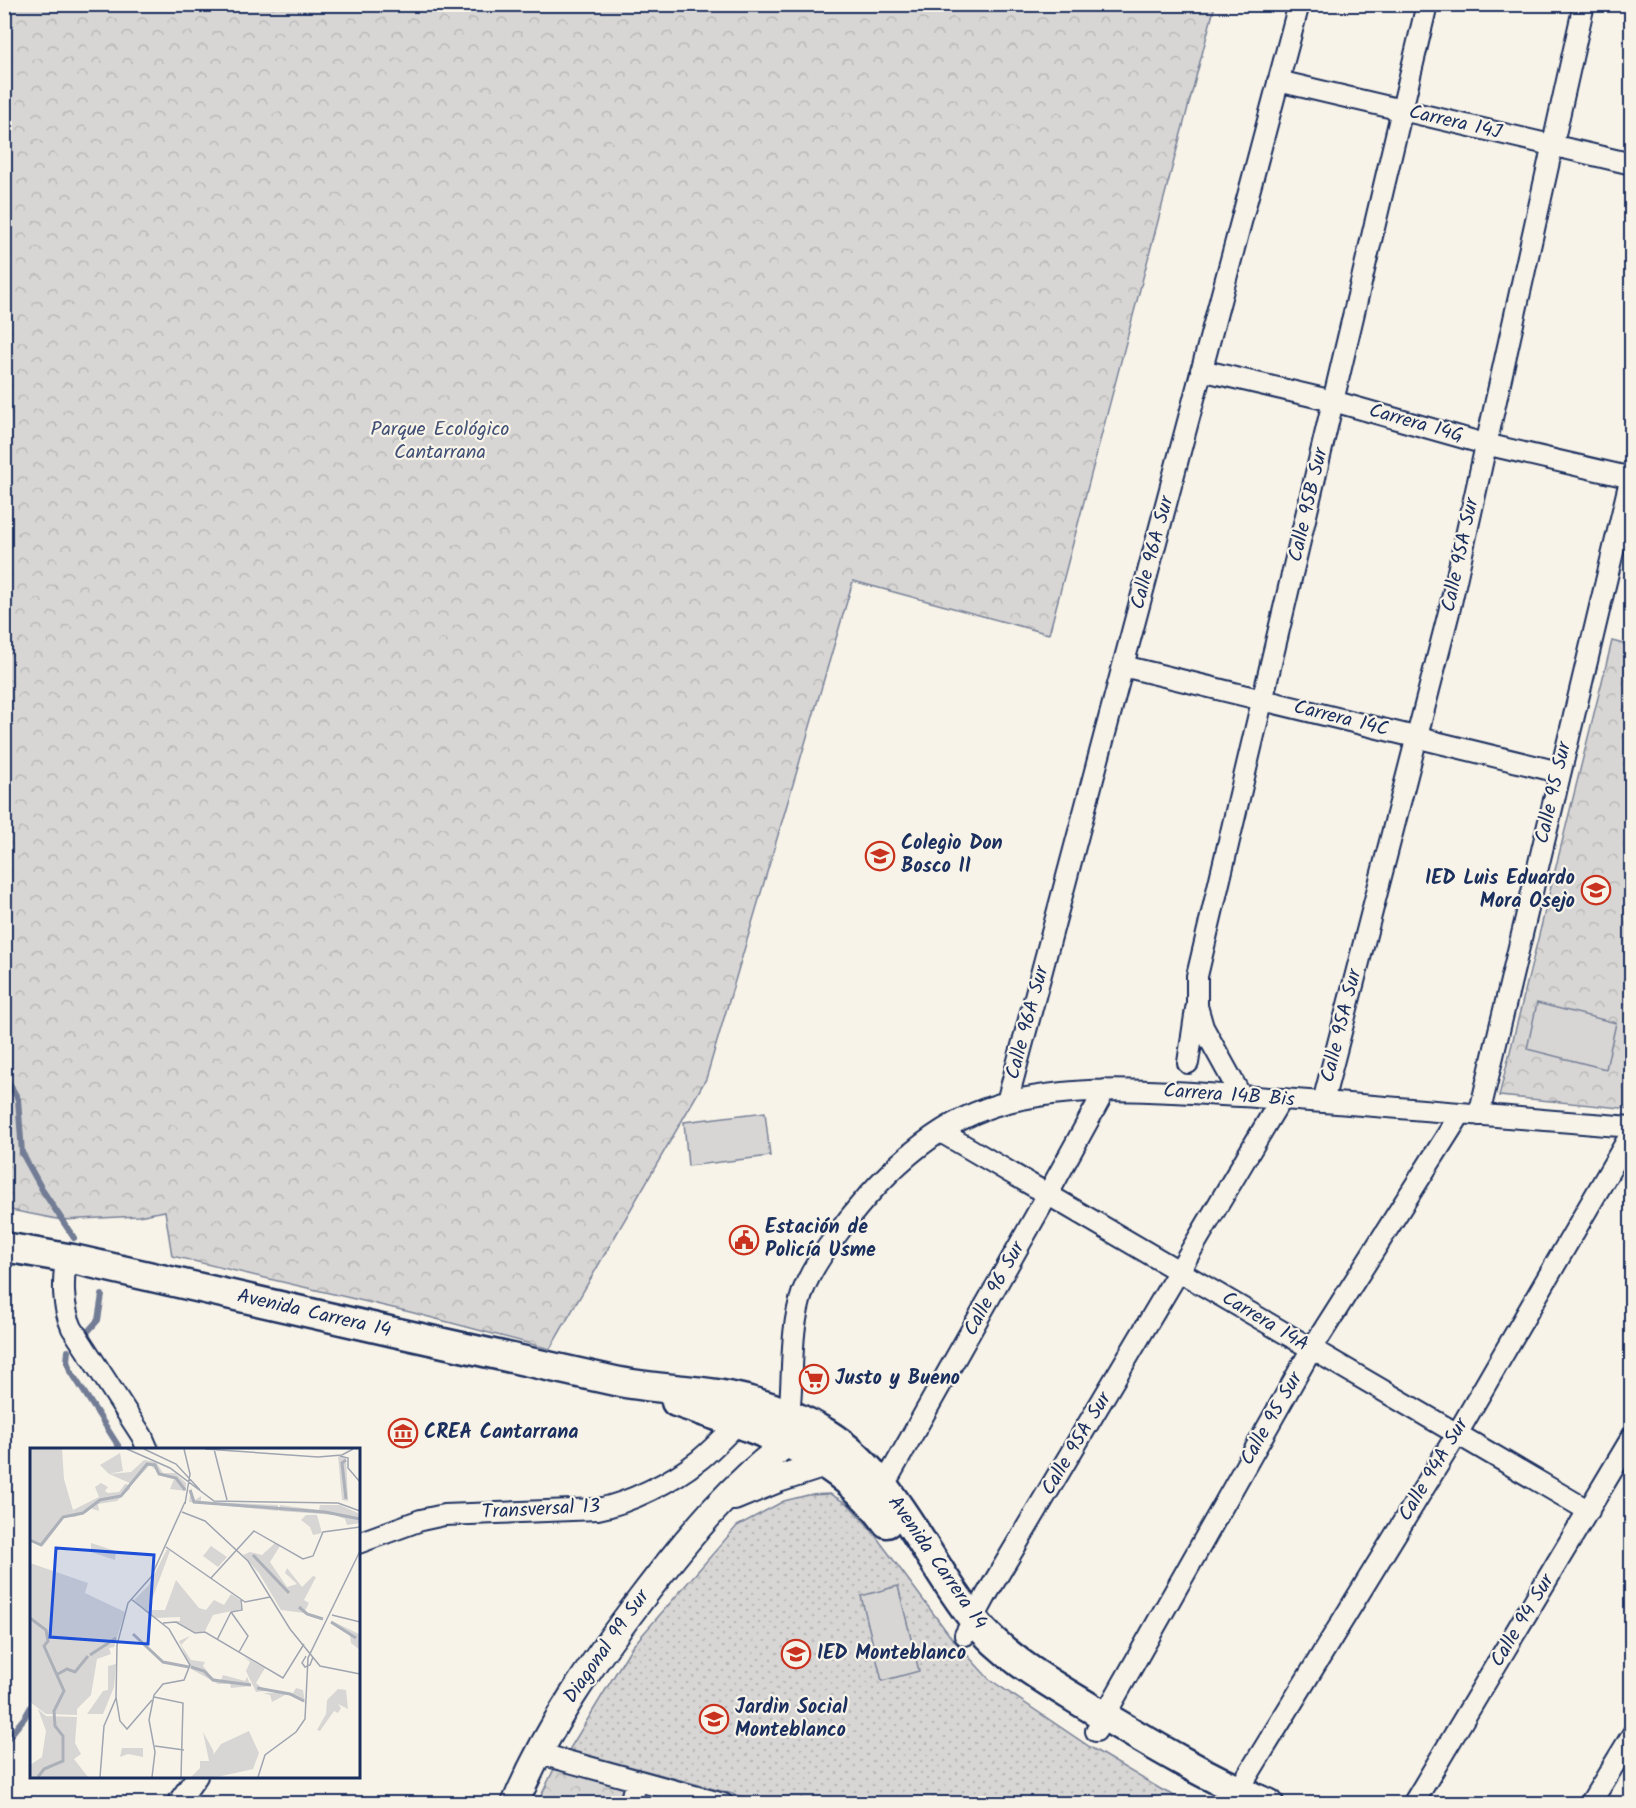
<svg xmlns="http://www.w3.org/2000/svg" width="1636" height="1808" viewBox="0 0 1636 1808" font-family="Kalam,sans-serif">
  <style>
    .grass { fill: url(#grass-dots); stroke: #798299; stroke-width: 1.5 }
    .park { fill: url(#park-crowns); stroke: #798299; stroke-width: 1.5 }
    .pitch { fill: #d7d6d4; stroke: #798299; stroke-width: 1.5 }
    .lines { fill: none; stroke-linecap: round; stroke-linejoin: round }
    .stream { stroke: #727c95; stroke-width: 6 }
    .minor-casing { stroke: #1b2f5e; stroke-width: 24 }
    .tertiary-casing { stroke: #1b2f5e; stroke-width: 30 }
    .secondary-casing { stroke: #1b2f5e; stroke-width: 33 }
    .minor { stroke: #f7f3e8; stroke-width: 20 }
    .tertiary { stroke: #f7f3e8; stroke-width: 26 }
    .secondary { stroke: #f7f3e8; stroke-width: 28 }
    .labels { text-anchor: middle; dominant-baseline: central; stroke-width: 4.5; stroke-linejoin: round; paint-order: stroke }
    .street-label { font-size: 20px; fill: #1b2f5e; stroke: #f7f3e8 }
    .park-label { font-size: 20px; fill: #415076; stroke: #f7f3e8 }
    .poi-label { font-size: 20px; font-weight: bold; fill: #1b2f5e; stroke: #f7f3e8; text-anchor: start }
    .inset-river { fill: none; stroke: #acb0b9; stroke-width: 3 }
    .inset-road { fill: none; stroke: #9fa5b1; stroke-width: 1.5 }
    .view { fill: #1d4ed8; fill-opacity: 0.15; stroke: #1d4ed8; stroke-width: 3 }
    .inset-edge { fill: none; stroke: #1b2f5e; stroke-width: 3 }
  </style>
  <defs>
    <pattern id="grass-dots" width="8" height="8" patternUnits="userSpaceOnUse" patternTransform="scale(1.5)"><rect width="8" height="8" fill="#d7d6d4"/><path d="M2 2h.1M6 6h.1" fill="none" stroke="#b8b8b8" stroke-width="1.8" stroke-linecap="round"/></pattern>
    <pattern id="park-crowns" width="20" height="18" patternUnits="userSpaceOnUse" patternTransform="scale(1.5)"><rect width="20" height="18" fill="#d7d6d4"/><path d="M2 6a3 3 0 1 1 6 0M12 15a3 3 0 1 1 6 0" fill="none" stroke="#b8b8b8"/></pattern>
  </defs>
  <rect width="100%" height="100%" fill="#f7f3e8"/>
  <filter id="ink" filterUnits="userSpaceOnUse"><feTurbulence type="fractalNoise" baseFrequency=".0167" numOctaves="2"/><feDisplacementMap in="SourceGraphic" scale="12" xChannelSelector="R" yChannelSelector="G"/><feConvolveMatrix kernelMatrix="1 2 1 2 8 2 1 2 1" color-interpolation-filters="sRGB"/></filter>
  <g filter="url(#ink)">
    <!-- grass -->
    <path class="grass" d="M 830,1494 L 848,1504 L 869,1527 L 950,1636 L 989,1679 L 1090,1747 L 1162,1790 L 1189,1803 L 766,1803 L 569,1750 L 631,1648 L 737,1526 L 784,1501 L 808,1495 Z"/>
    <!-- park -->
    <path class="park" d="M 4,5 L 1215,5 L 1049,634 L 853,581 L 706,1079 L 550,1349 L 410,1312 L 172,1256 L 165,1211 L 138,1216 L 62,1220 L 5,1209 Z
      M 1612,641 L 1632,646 L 1631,1109 L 1499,1096 Z
      M 556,1765 L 627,1789 L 624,1803 L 537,1804 Z"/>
    <!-- pitch -->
    <path class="pitch" d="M 1537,1003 L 1616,1023 L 1606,1069 L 1527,1049 Z
      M 765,1112 L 770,1156 L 688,1166 L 684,1122 Z
      M 898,1586 L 919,1671 L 882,1681 L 861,1596 Z"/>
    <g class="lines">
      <!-- stream -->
      <path class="stream" d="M 4,1074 L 18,1099 L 22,1153 L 43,1191 L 74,1238
        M 84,1336 L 98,1320 L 102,1295
        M 68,1351 L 67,1361 L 70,1370 L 121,1450
        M 4,1743 L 25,1717 L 32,1705"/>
      <!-- minor casing -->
      <g class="minor-casing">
        <path id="minor" d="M 1278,81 L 1632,164
          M 1201,370 L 1333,401 L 1485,444 L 1632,478
          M 1123,666 L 1559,772
          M 1188,1063 L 1196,1009
          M 1241,1096 L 1203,1027 L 1197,1006 L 1197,976 L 1427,4
          M 1007,1102 L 1299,4
          M 1323,1102 L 1449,612 L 1584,4
          M 1479,1115 L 1632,472
          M 941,1132 L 1589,1511
          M 66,1258 C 63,1282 62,1306 72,1328 L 142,1436 L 148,1450
          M 789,1415 C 794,1373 789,1332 803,1291 C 811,1270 824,1251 838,1233 C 880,1176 936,1119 1008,1102 C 1084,1083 1164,1092 1241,1096 C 1372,1105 1502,1117 1632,1127
          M 883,1487 L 1048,1194 L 1105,1090
          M 358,1543 L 421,1520 L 444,1515 L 598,1509 C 629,1503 673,1481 698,1461 C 712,1450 725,1436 738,1423
          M 965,1635 L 987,1594 L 1281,1099
          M 1096,1731 L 1311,1350 L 1461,1113
          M 537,1753 L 723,1804
          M 177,1804 L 197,1776
          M 630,1804 L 636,1780
          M 1230,1804 L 1457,1434 L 1632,1132
          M 1413,1804 L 1632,1437
          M 1590,1804 L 1632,1735"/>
      </g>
      <!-- tertiary casing -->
      <g class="tertiary-casing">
        <path id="tertiary" d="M 734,1497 L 778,1479 L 825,1464 L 836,1457
          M 515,1804 C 546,1729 592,1663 641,1599 C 688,1537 737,1476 802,1433"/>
      </g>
      <!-- secondary casing -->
      <g class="secondary-casing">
        <path id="secondary" d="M 4,1247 L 73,1259 C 254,1301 434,1341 615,1381 C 648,1388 683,1389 717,1394 C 754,1400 794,1413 826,1433 C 895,1476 925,1559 974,1620 C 1005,1659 1052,1684 1094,1710 C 1151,1744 1208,1778 1269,1804
          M 676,1402 C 757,1430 834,1450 887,1523"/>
      </g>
      <!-- minor -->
      <use href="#minor" class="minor"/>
      <!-- tertiary -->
      <use href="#tertiary" class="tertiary"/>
      <!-- secondary -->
      <use href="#secondary" class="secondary"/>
    </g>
  </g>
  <!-- icons -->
  <defs>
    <g id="school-ring" transform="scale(1.5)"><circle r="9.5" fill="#f7f3e8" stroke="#c8321e" stroke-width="1.5"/><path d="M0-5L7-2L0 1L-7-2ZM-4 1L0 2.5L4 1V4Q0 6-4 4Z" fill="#c8321e"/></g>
    <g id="civic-ring" transform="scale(1.5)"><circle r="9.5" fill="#f7f3e8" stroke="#c8321e" stroke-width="1.5"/><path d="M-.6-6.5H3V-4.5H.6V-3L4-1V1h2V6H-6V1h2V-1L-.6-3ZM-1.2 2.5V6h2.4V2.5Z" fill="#c8321e"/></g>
    <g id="supermarket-ring" transform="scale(1.5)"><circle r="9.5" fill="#f7f3e8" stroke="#c8321e" stroke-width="1.5"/><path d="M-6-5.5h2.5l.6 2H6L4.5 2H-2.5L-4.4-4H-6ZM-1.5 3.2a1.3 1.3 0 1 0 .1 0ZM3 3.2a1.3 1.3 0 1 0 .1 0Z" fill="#c8321e"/></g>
    <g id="museum-ring" transform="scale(1.5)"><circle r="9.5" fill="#f7f3e8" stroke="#c8321e" stroke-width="1.5"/><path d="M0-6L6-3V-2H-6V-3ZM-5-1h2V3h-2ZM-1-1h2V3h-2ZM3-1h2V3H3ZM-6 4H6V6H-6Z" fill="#c8321e"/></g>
  </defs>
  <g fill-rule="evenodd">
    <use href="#school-ring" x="880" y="856"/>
    <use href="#school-ring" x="1596" y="890"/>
    <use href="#civic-ring" x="744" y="1240"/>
    <use href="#supermarket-ring" x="814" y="1379"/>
    <use href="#museum-ring" x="403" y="1433"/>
    <use href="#school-ring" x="796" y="1654"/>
    <use href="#school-ring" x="714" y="1719"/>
  </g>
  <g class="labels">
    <!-- street labels -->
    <g class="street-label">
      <text transform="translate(1455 123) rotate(13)">Carrera 14J</text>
      <text transform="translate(1416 424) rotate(16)">Carrera 14G</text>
      <text transform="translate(1309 505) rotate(-77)">Calle 95B Sur</text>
      <text transform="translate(1153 553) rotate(-75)">Calle 96A Sur</text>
      <text transform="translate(1461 555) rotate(-78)">Calle 95A Sur</text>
      <text transform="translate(1341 719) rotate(14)">Carrera 14C</text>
      <text transform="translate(1554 793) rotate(-77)">Calle 95 Sur</text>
      <text transform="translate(1028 1023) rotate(-75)">Calle 96A Sur</text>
      <text transform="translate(1342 1026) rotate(-76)">Calle 95A Sur</text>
      <text transform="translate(1229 1096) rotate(4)">Carrera 14B Bis</text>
      <text transform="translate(995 1289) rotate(-61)">Calle 96 Sur</text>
      <text transform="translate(314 1314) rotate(13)">Avenida Carrera 14</text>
      <text transform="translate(1265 1322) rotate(31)">Carrera 14A</text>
      <text transform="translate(1272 1419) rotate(-60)">Calle 95 Sur</text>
      <text transform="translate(1077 1444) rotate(-59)">Calle 95A Sur</text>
      <text transform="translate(1434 1470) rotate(-59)">Calle 94A Sur</text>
      <text transform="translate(541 1510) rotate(-3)">Transversal 13</text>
      <text transform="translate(937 1563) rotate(55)">Avenida Carrera 14</text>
      <text transform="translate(1523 1621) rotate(-59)">Calle 94 Sur</text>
      <text transform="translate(607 1647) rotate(-55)">Diagonal 99 Sur</text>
    </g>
    <!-- park labels -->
    <g class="park-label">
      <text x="440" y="430">Parque Ecológico<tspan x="440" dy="23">Cantarrana</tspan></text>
    </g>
    <!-- poi labels -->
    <g class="poi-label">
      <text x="901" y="844">Colegio Don<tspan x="901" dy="23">Bosco II</tspan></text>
      <text x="1575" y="879" text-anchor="end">IED Luis Eduardo<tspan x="1575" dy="23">Mora Osejo</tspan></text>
      <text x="765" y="1228">Estación de<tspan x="765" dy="23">Policía Usme</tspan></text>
      <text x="835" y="1379">Justo y Bueno</text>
      <text x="424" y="1433">CREA Cantarrana</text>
      <text x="817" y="1654">IED Monteblanco</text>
      <text x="735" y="1708">Jardin Social<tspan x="735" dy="23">Monteblanco</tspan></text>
    </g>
  </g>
  <!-- overview -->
  <g transform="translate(30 1448)">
    <rect width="330" height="330" fill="#f7f3e8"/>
    <path d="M 0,1 L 32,1 L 34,31 L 45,69 L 35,69 L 13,98 L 0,94 ZM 308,8 L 316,10 L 318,53 L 312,52 ZM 114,12 L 126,14 L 133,25 L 145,25 L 156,35 L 156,43 L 140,41 L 144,31 L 132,28 L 120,17 L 102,36 L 79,26 L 101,24 ZM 161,40 L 165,52 L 171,48 L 171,53 L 178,54 L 248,57 L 248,63 L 159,54 ZM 250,57 L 289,62 L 290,57 L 310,57 L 330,66 L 330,75 L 317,77 L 315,71 L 305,67 L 249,63 ZM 137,101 L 140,103 L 117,165 L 104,152 L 119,137 ZM 302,173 L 329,186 L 330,202 L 321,195 L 320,187 ZM 160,188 L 151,197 L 161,212 L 175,214 L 173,218 L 183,230 L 191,232 L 193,227 L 215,233 L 217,229 L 221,238 L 201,240 L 200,236 L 188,236 L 161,221 L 149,193 ZM 214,209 L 235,220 L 226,235 L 236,243 L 226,244 L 216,223 L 220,214 ZM 266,240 L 273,242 L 275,255 L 257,246 L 242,254 L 240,247 L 233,245 L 263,245 ZM 308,241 L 316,242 L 318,261 L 308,256 L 311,260 L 308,265 L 304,263 L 290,283 L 287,282 L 296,266 L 297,252 ZM 173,284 L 183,302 L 187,329 L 161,329 L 170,320 L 170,313 L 179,313 ZM 92,300 L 113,300 L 113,309 L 98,306 L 90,309 Z" fill="#d7d6d4"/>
    <path d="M 90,5 L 93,23 L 79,26 L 70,17 ZM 71,35 L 78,39 L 75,43 L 78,45 L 89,44 L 95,36 L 100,37 L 100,41 L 87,53 L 68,56 L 69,63 L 60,60 L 45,69 L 43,62 L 69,49 L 65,39 ZM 276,67 L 287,67 L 292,85 L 283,87 L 280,79 L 271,72 ZM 61,95 L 86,103 L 85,112 L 61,104 ZM 245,95 L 250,98 L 240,114 L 257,139 L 267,136 L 255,125 L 257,120 L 272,139 L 283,128 L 286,129 L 274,152 L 279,155 L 274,165 L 251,162 L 229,125 L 213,107 L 220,104 L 232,107 ZM 181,98 L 197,109 L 188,119 L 173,108 ZM 0,115 L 58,135 L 55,145 L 95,164 L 84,199 L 79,200 L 81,206 L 67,211 L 61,247 L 47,261 L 47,267 L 16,266 L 0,254 ZM 146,132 L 169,160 L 176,162 L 184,152 L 194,157 L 201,146 L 210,152 L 211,161 L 183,167 L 175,183 L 167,185 L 145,173 L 150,173 L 150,169 L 125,170 L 118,166 L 119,162 L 135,162 ZM 86,216 L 84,239 L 73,266 L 57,266 L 73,243 L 78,242 L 78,218 ZM 8,261 L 16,268 L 47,269 L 45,295 L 51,306 L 44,311 L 58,329 L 0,329 L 0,317 L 12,309 L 16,283 ZM 219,283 L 229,305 L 223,321 L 187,329 L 181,310 L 191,296 Z" fill="#d7d6d4"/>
    <path class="inset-river" d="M 316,12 L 312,15 L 316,51M 160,42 L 164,54 L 295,64 L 330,71M 0,92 L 11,97 L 33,69 L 53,65 L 70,52 L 91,48 L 117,16 L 125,17 L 129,26 L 146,30 L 155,42M 223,107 L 259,145M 269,159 L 277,166 L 293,171M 0,170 L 16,182 L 18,193 L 14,198 L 34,243 L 24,263 L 25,278 L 33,288 L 33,313 L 14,321 L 8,329M 301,174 L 326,190M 103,186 L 133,214 L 159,219M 60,207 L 86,190M 161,219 L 174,223 L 183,232 L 221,237M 28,226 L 37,221 L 45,224 L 58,208M 227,240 L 260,246 L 274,253"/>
    <path class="inset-road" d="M 97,1 L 140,20 L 184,53 L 308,55 L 330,63M 114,1 L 146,16 L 170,42M 154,1 L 160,26 L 155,56M 175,1 L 288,9 L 312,7 L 323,1M 184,1 L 197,52M 310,8 L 318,10 L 318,20 L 330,34M 152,64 L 175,73 L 218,113 L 260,181 L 290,218 L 330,226M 136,99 L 215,154 L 240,149M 181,130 L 224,83 L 273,111 L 283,108 L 293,84 L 330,79M 101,151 L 139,181 L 160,217 L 154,232 L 133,236 L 124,247 L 119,272 L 125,304 L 122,329M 201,164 L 218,188 L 209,204M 201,164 L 212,162 L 211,152M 302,167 L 330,174M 133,175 L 146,174 L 165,185 L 175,184 L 253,230 L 274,196M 187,192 L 201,164M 276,208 L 272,215 L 275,219 L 280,217 L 283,209M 86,249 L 90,273 L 97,281 L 122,252M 124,249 L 153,255 L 151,329M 125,298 L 154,302M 70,329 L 74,278 L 86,250 L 87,197 L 98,155 L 121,129 L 155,54M 228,329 L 235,307 L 266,284 L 275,271 L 278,210 L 330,103"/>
    <path class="view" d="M 26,100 L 124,107 L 118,196 L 20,189 Z"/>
    <rect width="330" height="330" class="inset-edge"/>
  </g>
  <!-- margin -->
  <rect width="1636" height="1808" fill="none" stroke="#f7f3e8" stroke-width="24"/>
  <rect x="12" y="12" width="1612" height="1784" fill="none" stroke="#1b2f5e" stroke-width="2" filter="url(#ink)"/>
</svg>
